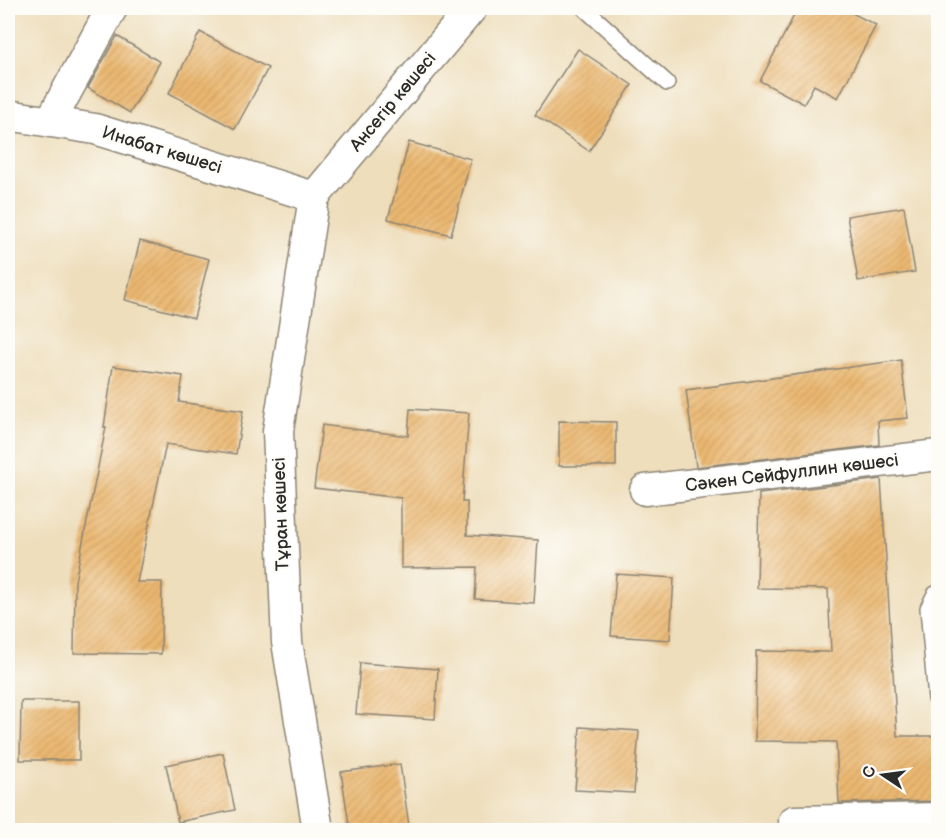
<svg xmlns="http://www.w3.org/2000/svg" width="946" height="838" viewBox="0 0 946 838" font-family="'Balsamiq Sans',sans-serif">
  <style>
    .building { fill: url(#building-hatch) }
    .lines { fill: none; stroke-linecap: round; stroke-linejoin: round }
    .service-casing { stroke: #8c8474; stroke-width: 18 }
    .minor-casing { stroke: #8c8474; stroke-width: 33 }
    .service { stroke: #fff; stroke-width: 15 }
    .minor { stroke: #fff; stroke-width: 30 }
    .labels { text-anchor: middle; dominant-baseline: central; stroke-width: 4.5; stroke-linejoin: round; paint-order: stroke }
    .street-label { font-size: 18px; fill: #2b2b2b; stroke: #fdfcf7 }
  </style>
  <defs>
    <pattern id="building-hatch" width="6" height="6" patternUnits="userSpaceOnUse" patternTransform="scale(1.5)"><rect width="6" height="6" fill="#ebb871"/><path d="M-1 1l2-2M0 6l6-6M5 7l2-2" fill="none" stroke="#ca9e62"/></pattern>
  </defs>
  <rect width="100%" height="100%" fill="#fdfcf7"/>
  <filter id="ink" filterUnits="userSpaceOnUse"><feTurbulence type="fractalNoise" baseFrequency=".0167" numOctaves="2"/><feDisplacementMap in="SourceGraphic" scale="12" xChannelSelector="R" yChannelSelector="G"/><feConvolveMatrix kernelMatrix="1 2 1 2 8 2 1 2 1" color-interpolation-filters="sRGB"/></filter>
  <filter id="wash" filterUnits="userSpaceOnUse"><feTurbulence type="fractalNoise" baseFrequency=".008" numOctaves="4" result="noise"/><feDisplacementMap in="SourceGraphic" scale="24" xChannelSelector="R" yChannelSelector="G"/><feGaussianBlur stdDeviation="1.35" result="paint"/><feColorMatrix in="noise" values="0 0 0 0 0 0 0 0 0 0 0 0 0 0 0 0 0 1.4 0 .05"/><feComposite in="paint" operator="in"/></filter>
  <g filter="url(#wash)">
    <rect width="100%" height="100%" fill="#eedebc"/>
    <g id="blocks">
      <!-- building -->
      <path class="building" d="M 798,8 L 842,8 L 876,25 L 838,98 L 814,85 L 804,104 L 760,81 Z
        M 200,32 L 268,68 L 235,129 L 169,93 Z
        M 117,36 L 160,62 L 130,113 L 88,88 Z
        M 578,49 L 632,85 L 589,151 L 535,115 Z
        M 409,142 L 471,159 L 451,235 L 388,219 Z
        M 904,207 L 915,272 L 858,281 L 847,216 Z
        M 140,241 L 209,259 L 194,318 L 125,300 Z
        M 901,360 L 908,418 L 878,421 L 879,445 L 696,467 L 686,390 Z
        M 113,366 L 183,376 L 179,402 L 243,411 L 236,454 L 166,444 L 137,582 L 162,582 L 161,654 L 74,653 L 75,581 L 106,427 L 104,427 Z
        M 410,409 L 469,413 L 462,502 L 467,502 L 467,535 L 538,540 L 534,603 L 475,599 L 477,567 L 401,568 L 401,498 L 314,488 L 322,425 L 408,436 Z
        M 559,421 L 616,422 L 616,466 L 559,466 Z
        M 881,479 L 897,736 L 939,736 L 939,801 L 839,803 L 836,742 L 755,741 L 756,651 L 831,652 L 828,589 L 757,588 L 759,494 Z
        M 616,574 L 674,578 L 670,640 L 611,636 Z
        M 360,663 L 438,669 L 435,719 L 356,714 Z
        M 21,701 L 79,701 L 79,760 L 20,760 Z
        M 580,727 L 639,731 L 634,793 L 575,790 Z
        M 223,753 L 235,810 L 178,822 L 166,765 Z
        M 400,764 L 409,826 L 378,831 L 350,831 L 341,772 Z"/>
    </g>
  </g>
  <g filter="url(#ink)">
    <use href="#blocks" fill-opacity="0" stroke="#8c8474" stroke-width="1.5"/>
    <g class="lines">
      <!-- service casing -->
      <g class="service-casing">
        <path id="service" d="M 584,8 L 667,83
          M 938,593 L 935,594 L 928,608 L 936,699 L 938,701"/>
      </g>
      <!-- minor casing -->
      <g class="minor-casing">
        <path id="minor" d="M 8,115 L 95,129 L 314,197
          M 50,122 L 112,8
          M 314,197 L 278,431 L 287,642 L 318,830
          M 314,197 L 472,8
          M 645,490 L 938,455
          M 794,821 L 938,818"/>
      </g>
      <!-- service -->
      <use href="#service" class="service"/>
      <!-- minor -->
      <use href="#minor" class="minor"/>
    </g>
  </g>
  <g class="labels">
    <!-- street labels -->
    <g class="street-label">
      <text transform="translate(393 102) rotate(-50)">Ансегір көшесі</text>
      <text transform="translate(162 150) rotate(17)">Инабат көшесі</text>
      <text transform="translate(792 473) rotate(-7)">Сәкен Сейфуллин көшесі</text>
      <text transform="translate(281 514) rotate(-92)">Тұран көшесі</text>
    </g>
  </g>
  <!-- margin -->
  <rect width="946" height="838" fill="none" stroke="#fdfcf7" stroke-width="30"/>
  <!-- north arrow -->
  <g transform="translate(883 775) rotate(283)" stroke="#fdfcf7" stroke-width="4.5" paint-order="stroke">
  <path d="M0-4.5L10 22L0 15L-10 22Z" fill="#2b2b2b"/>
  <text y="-9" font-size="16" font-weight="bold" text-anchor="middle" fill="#2b2b2b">С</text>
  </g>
</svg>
